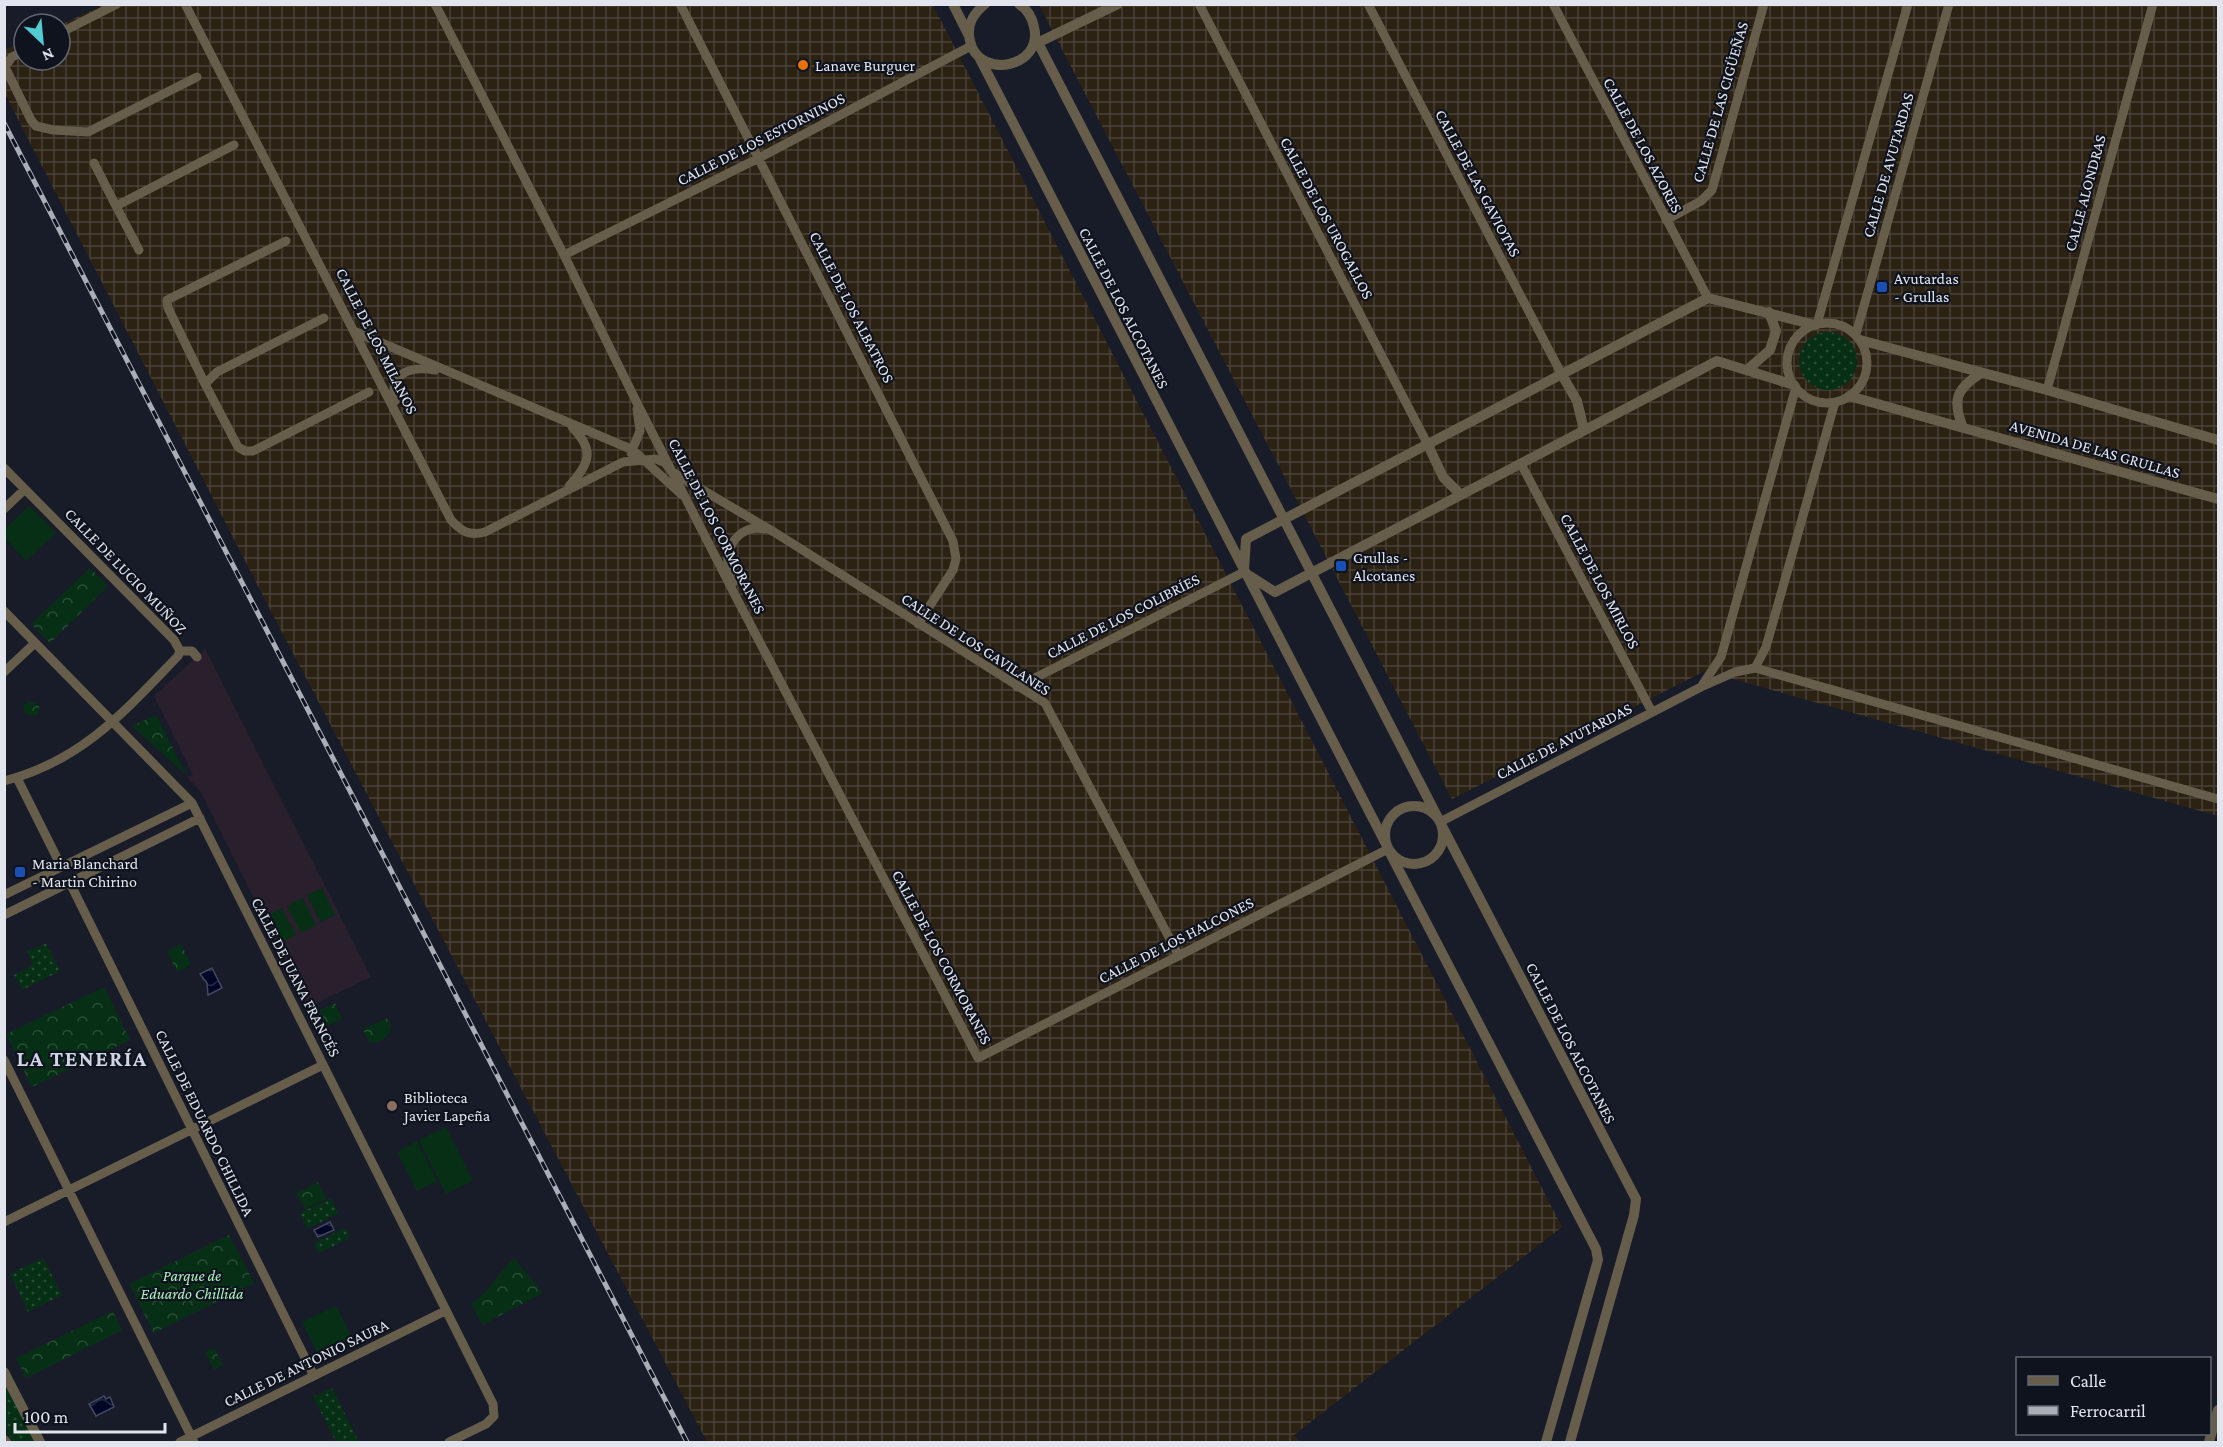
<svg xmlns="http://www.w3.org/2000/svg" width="2223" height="1447" viewBox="0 0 2223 1447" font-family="'Crimson Pro',serif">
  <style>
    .industrial { fill: url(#industrial-grid) }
    .education { fill: #2a1f2d }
    .grass { fill: #062f16 }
    .forest { fill: url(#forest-crowns) }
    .garden { fill: url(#garden-dots) }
    .water { fill: url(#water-waves); stroke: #444962; stroke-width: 1.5 }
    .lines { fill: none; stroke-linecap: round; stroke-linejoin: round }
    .minor { stroke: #665e4b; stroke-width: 9 }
    .tertiary { stroke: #665e4b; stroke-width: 10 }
    .rail-casing { stroke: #aaaeb7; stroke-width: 5 }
    .rail { stroke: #0f131e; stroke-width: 3; stroke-dasharray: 9; stroke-linecap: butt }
    .food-dot { fill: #e8710a; stroke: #0f131e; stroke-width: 2 }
    .transit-dot { fill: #1a4fb4; stroke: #0f131e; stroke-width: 2 }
    .education-dot { fill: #8d6e63; stroke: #0f131e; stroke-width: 2 }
    .labels { text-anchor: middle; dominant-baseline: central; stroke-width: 4.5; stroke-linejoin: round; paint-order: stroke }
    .poi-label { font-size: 16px; fill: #e2e5ed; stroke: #0f131e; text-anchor: start }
    .street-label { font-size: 16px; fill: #e2e5ed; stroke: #0f131e }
    .park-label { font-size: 16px; font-style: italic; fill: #aaefbc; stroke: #0f131e }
    .district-label { font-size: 22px; font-weight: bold; letter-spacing: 1.5px; fill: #ced5e5; stroke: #0f131e }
  </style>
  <defs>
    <pattern id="industrial-grid" width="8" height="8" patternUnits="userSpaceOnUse" patternTransform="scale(1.5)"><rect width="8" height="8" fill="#2b2213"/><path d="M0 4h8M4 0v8" fill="none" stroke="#494236"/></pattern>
    <pattern id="forest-crowns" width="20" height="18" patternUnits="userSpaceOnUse" patternTransform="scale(1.5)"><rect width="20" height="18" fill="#062f16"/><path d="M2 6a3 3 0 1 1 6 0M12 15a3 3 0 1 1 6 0" fill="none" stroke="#2a4d38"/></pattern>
    <pattern id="garden-dots" width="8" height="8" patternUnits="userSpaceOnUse" patternTransform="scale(1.5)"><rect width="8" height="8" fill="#062f16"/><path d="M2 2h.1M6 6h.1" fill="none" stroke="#2a4d38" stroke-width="1.8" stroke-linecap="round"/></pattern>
    <pattern id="water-waves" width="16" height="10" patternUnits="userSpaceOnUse" patternTransform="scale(1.5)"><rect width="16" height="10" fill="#000626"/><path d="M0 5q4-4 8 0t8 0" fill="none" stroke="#252a46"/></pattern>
  </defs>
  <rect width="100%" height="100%" fill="#181c28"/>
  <!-- industrial -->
  <path class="industrial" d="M 105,4 L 933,5 L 1562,1227 L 1294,1435 L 1300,1442 L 707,1442 L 275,619 L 5,94 L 4,50 L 24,41 L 24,60 L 60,60 L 60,25 Z
    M 1039,5 L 2218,5 L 2218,816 L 1705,671 L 1452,799 Z"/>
  <!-- education -->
  <path class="education" d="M 205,649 L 371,977 L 308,1007 L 201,792 L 187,777 L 193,775 L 154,696 Z"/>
  <!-- grass -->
  <path class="grass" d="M 29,506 L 56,533 L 26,561 L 5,538 L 4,530 Z
    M 322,888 L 335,915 L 320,922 L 307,895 Z
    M 303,898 L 316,925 L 301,933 L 287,906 Z
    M 282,908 L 296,935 L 281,942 L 267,916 Z
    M 446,1127 L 473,1181 L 446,1194 L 419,1140 Z
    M 417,1141 L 437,1181 L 417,1191 L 397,1152 Z
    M 336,1306 L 354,1342 L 320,1359 L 302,1322 Z"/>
  <!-- forest -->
  <path class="forest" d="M 90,568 L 108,586 L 50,643 L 31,624 Z
    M 29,701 L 37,704 L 40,708 L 37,717 L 35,715 L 29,715 L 25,713 L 23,706 Z
    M 156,715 L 186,775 L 132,726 Z
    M 181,944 L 191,965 L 177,972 L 167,951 Z
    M 104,987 L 130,1040 L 32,1087 L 6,1034 Z
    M 335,1003 L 342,1019 L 327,1026 L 319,1011 Z
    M 388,1018 L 391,1026 L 388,1035 L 381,1041 L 369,1043 L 363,1029 Z
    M 318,1182 L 326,1199 L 305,1209 L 296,1193 Z
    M 229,1235 L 254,1283 L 154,1333 L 129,1284 Z
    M 514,1258 L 543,1293 L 482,1325 L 472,1304 C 489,1291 499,1273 514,1258 Z
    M 113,1311 L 122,1330 L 26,1378 L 16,1358 Z
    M 214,1348 L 223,1365 L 214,1370 L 205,1352 Z"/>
  <!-- garden -->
  <path class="garden" d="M1799 361a29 29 0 1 1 58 0a29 29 0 1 1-58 0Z
    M 46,943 L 60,971 L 22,990 L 14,975 L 33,965 L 27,952 Z
    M 331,1198 L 338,1213 L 307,1229 L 300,1213 Z
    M 345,1228 L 350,1238 L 319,1253 L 314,1243 Z
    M 43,1258 L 62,1295 L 28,1312 L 10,1274 Z
    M 7,1386 L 35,1442 L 12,1442 L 5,1427 L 5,1387 Z
    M 332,1388 L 359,1442 L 336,1442 L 313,1397 Z"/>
  <!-- water -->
  <path class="water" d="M 212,968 L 222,988 L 208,995 L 207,983 L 200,974 Z
    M 330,1222 L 334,1230 L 318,1237 L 314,1230 Z
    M 104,1396 L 106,1399 L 110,1397 L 114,1407 L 96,1416 L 89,1404 Z"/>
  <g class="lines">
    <!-- minor -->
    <path class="minor" d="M 185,4 L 451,520 C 462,532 469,536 485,532 L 623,462 L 656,459 L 665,463 L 672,472 L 774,532 L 1045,703 L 1179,956
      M 435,4 L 564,255 L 637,403 L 736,597 L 978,1058 L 1388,849
      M 680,4 L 953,541 L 956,559 L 953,570 L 918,624
      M 1199,4 L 1428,445
      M 1368,4 L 1562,375
      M 1553,4 L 1708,298
      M 60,33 L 117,4
      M 24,51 L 12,57 L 5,67 L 31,120 L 36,126 L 53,130 L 88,132 L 197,77
      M 94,163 L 116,206 L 234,145
      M 116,206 L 139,250
      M 1666,220 L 1701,201 L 1712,190 L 1764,4
      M 564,255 L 759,158 L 971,46
      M 324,318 L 217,372 L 205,384 L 238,447 L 245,451 L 253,451 L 369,392
      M1787 363a40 40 0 1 1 80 0a40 40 0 1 1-80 0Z
      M 1817,324 L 1908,4
      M 356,332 L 633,450 L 682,495
      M 1856,334 L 1949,4
      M 205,384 L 168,308 L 167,300 L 286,241
      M 2047,390 L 2153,4
      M 395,401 C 390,372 410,366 435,370
      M 631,453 L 640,431 L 637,409
      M 1521,464 L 1652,712
      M 4,468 L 174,640 L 180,651 L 178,656 C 125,711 82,761 4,781
      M 569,486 C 589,464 596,451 572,427
      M 4,509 L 25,489
      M 733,583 C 731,577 729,570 728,564 C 726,542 743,525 764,529
      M 4,611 L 192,803 L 493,1404 L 494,1416 L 486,1424 L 449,1442
      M 180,651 L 192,651 L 197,657
      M 1755,668 L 2218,799
      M 4,672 L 35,643
      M 1017,687 L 1244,572
      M 1701,687 L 1721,657 L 1796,387
      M 17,778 L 61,866
      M 1440,822 L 1701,687 L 1735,672 L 1755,668 L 1766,647 L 1835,402
      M 70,883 L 314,1376
      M 4,895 L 192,803
      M 4,915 L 200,818
      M 4,1060 L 194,1442
      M 4,1222 L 323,1065
      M 180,1442 L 445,1311"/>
    <!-- tertiary -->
    <path class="tertiary" d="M 953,4 L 968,34
      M 985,4 C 973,14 966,25 970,41 C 979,81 1044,67 1034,27 C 1032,17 1027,9 1019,4
      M 1035,37 L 1438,818
      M 1033,45 L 1118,4
      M 979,57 L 1386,844
      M 1860,340 L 2047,390 L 2218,440
      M 1748,369 L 1770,350 L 1776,331 L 1769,312
      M 1562,375 L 1577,401 L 1584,430
      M 1849,396 L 2218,499
      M 1963,428 C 1952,400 1956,389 1981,373
      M 1428,445 L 1443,477 L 1461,495
      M 1244,570 L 1246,539 L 1708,298 L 1815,325
      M 1245,573 L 1275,592 L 1717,361 L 1794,385
      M1385 835a29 29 0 1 1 58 0a29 29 0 1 1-58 0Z
      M 1442,826 L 1636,1199 L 1634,1215 L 1570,1442
      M 1390,853 L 1596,1249 L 1598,1260 L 1546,1442
      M 4,1372 L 40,1442
      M 4,1440 L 6,1442
      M 2209,1442 L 2218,1410"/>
    <!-- rail casing -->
    <g class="rail-casing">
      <path id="rail" d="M 4,123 L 687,1442"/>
    </g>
    <!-- rail -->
    <use href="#rail" class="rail"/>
  </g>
  <!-- markers -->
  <circle class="food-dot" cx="803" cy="65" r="6"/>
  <g class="transit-dot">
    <rect x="1876" y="281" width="12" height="12" rx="3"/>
    <rect x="1335" y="560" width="12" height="12" rx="3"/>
    <rect x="14" y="866" width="12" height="12" rx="3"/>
  </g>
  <circle class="education-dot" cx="392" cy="1106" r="6"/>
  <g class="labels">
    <!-- poi labels -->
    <g class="poi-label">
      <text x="815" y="65">Lanave Burguer</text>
      <text x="1894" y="278">Avutardas<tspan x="1894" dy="18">- Grullas</tspan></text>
      <text x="1353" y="557">Grullas -<tspan x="1353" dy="18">Alcotanes</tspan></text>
      <text x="32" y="863">Maria Blanchard<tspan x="32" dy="18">- Martin Chirino</tspan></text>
      <text x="404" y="1097">Biblioteca<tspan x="404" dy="18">Javier Lapeña</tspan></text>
    </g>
    <!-- street labels -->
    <g class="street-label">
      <text transform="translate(1720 102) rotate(-74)">CALLE DE LAS CIGÜEÑAS</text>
      <text transform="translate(761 139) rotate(-27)">CALLE DE LOS ESTORNINOS</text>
      <text transform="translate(1643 145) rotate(62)">CALLE DE LOS AZORES</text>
      <text transform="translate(1888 165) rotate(-74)">CALLE DE AVUTARDAS</text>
      <text transform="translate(1478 183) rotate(62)">CALLE DE LAS GAVIOTAS</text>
      <text transform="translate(2085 193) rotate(-75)">CALLE ALONDRAS</text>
      <text transform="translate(1327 218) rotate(62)">CALLE DE LOS UROGALLOS</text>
      <text transform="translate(852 307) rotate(63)">CALLE DE LOS ALBATROS</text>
      <text transform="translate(1124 308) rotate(63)">CALLE DE LOS ALCOTANES</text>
      <text transform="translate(377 341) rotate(63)">CALLE DE LOS MILANOS</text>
      <text transform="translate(2095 449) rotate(16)">AVENIDA DE LAS GRULLAS</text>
      <text transform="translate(717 526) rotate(63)">CALLE DE LOS CORMORANES</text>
      <text transform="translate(126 571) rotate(46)">CALLE DE LUCIO MUÑOZ</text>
      <text transform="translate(1600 581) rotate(62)">CALLE DE LOS MIRLOS</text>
      <text transform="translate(1123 616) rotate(-27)">CALLE DE LOS COLIBRÍES</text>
      <text transform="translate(976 644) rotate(33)">CALLE DE LOS GAVILANES</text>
      <text transform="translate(1564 741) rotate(-27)">CALLE DE AVUTARDAS</text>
      <text transform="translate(1176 940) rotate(-27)">CALLE DE LOS HALCONES</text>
      <text transform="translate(942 957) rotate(62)">CALLE DE LOS CORMORANES</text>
      <text transform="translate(296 977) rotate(63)">CALLE DE JUANA FRANCÉS</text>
      <text transform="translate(1571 1043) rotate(63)">CALLE DE LOS ALCOTANES</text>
      <text transform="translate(205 1123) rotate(64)">CALLE DE EDUARDO CHILLIDA</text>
      <text transform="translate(306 1363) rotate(-26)">CALLE DE ANTONIO SAURA</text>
    </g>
    <!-- park labels -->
    <g class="park-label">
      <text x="192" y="1275">Parque de<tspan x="192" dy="18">Eduardo Chillida</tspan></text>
    </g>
    <!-- district labels -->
    <g class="district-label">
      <text x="82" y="1058">LA TENERÍA</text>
    </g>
  </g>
  <!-- border -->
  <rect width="2223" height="1447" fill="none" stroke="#e2e5ed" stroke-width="12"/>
  <!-- legend -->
  <rect x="2016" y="1357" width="195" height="78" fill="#0f131e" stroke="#636771" stroke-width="1.5"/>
  <rect x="2028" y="1376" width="30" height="9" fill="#665e4b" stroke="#636771" stroke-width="1.5"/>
  <text x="2070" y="1387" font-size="18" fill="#e2e5ed">Calle</text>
  <rect x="2028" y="1406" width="30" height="9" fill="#aaaeb7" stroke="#636771" stroke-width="1.5"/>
  <text x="2070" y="1417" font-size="18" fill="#e2e5ed">Ferrocarril</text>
  <!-- north arrow -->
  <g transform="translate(42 42) rotate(154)"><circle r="28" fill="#0f131e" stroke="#636771" stroke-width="1.5"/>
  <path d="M0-4.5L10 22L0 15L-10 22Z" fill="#51ccd3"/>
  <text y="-9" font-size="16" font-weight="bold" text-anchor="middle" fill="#e2e5ed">N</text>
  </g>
  <!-- scale -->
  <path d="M15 1423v9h150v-9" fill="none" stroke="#e2e5ed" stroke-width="3"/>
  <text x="24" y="1423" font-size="18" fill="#e2e5ed" stroke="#0f131e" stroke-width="4.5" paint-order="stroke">100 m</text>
</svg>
